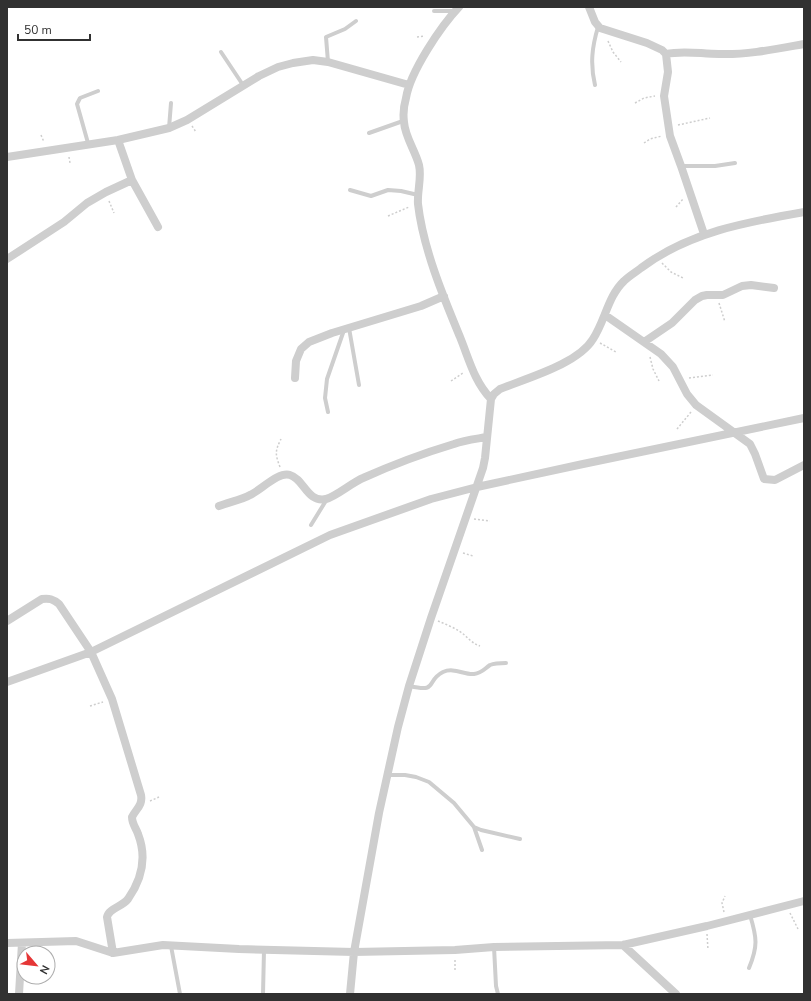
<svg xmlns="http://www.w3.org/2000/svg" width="811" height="1001" viewBox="0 0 811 1001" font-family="'Nunito Sans',sans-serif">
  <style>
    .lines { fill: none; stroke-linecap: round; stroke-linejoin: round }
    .path { stroke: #cecece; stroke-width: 1.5; stroke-dasharray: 2 2; stroke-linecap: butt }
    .service { stroke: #cecece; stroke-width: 4 }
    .minor { stroke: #cecece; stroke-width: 8 }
  </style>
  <rect width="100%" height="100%" fill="#fff"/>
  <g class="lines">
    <!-- path -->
    <path class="path" d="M 417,37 L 425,36
      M 608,41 L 613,52 L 621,62
      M 635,103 L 644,98 L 655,96
      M 678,125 L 710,118
      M 192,126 L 196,132
      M 41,135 L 44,142
      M 644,143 L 650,139 L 662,136
      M 69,157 L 70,163
      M 109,201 L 114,213
      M 676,207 L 683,199
      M 388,216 L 409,207
      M 662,263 L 671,272 L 683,278
      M 719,303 L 725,322
      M 600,343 L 616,352
      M 650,357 L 653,369 L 659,381
      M 689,378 L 713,375
      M 451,381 L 463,373
      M 677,429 L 691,412
      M 280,467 C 275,454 275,451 281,439
      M 474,519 L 490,521
      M 463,553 L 473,556
      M 438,621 C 445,624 453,627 459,631 C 467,636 471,643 480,646
      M 90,706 L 103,702
      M 150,801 L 159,797
      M 724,912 L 722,903 L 725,896
      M 790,913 L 798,929
      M 707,934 L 708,950
      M 455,960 L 455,970"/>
    <!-- service -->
    <path class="service" d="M 434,11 L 455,11
      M 221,52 L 243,85
      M 328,62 L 326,37 L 345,29 L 356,21
      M 595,85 C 590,64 592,47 598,27
      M 169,128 L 171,103
      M 369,133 L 403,121
      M 88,143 L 77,104 L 80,98 L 98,91
      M 681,166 L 715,166 L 735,163
      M 350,190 L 371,196 L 388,190 L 401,191 L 418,195
      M 349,328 L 359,385
      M 328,412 L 325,398 L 327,379 L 344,330
      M 311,525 L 327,499
      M 410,686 C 439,693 425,681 443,672 C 454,667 464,675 474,674 C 482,673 484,669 490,665 C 495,663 500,663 506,663
      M 388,775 L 405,775 L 416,777 L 429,782 L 454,803 L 474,827 L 481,830 L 520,839
      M 474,827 L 482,850
      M 171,946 L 180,994
      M 494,947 L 496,986 L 498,994
      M 749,968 C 758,946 757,938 750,915
      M 263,994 L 264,950"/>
    <!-- minor -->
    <path class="minor" d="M 459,7 C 441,26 410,72 406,98 C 404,105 403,115 404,122 C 405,137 415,150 419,165 C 422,178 417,191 418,204 C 423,248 443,296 460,337 C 469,359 474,381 491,399
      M 589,7 L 595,22 L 600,28 L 647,43 L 662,50 L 666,54 L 668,72 L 664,96 L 670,136 L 681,166 L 704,234
      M 666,54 C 684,50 701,54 719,54 C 747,55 776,49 804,44
      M 118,140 L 132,180 L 158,227
      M 7,157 L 118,140 L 169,128 L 187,120 L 259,76 L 278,67 L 293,63 L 313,60 L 328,62 L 409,85
      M 7,259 L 64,222 L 87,203 L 106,192 L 132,180
      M 605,315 L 661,354 L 673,367 L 687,394 L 696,405 L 750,444 L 755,454 L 764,479 L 775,480 L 804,465
      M 644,342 L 672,323 L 695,300 L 702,296 L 707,295 L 723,295 L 742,286 L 751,285 L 774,288
      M 295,378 L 296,361 L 301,349 L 309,342 L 332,333 L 421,306 L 444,296
      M 219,506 C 229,502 241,500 250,495 C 261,490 279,471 290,475 C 304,479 307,503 326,499 C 335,497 353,482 363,478 C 392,465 424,453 454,444 C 465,440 476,439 487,437
      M 7,621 L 42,599 C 49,598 53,599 59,604 L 91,652 L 112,699 L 141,795 C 143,805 136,809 132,817 C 132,824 136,828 138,834 C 147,857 142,879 128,899 C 122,907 109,908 107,917 L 113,953
      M 7,682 L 91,652 L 330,535 L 431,499 L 477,487 L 583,464 L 804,418
      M 7,943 L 76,941 L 113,953 L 163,945 L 239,949 L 354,952 L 455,950 L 494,947 L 623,945 L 707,926 L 804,901
      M 623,945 L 676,994
      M 19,994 L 22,943
      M 350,994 L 354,952 L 379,813 L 398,727 L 409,686 L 431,618 L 483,468 L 485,458 L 491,399 L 494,394 L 500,389 C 527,378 578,364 593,339 C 605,321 608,296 624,281 C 629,276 636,272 641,268 C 689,232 747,222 804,212"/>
  </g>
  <!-- border -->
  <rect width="811" height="1001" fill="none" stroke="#313131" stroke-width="16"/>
  <!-- north arrow -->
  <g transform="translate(36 965) rotate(118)"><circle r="19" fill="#ffffff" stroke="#adadad"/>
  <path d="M0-3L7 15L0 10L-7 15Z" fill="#e53636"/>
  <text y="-6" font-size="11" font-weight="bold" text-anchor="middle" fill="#313131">N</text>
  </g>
  <!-- scale -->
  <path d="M18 34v6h72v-6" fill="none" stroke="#313131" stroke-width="2"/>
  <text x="24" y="34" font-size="12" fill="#313131" stroke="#ffffff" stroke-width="3" paint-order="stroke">50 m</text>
</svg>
